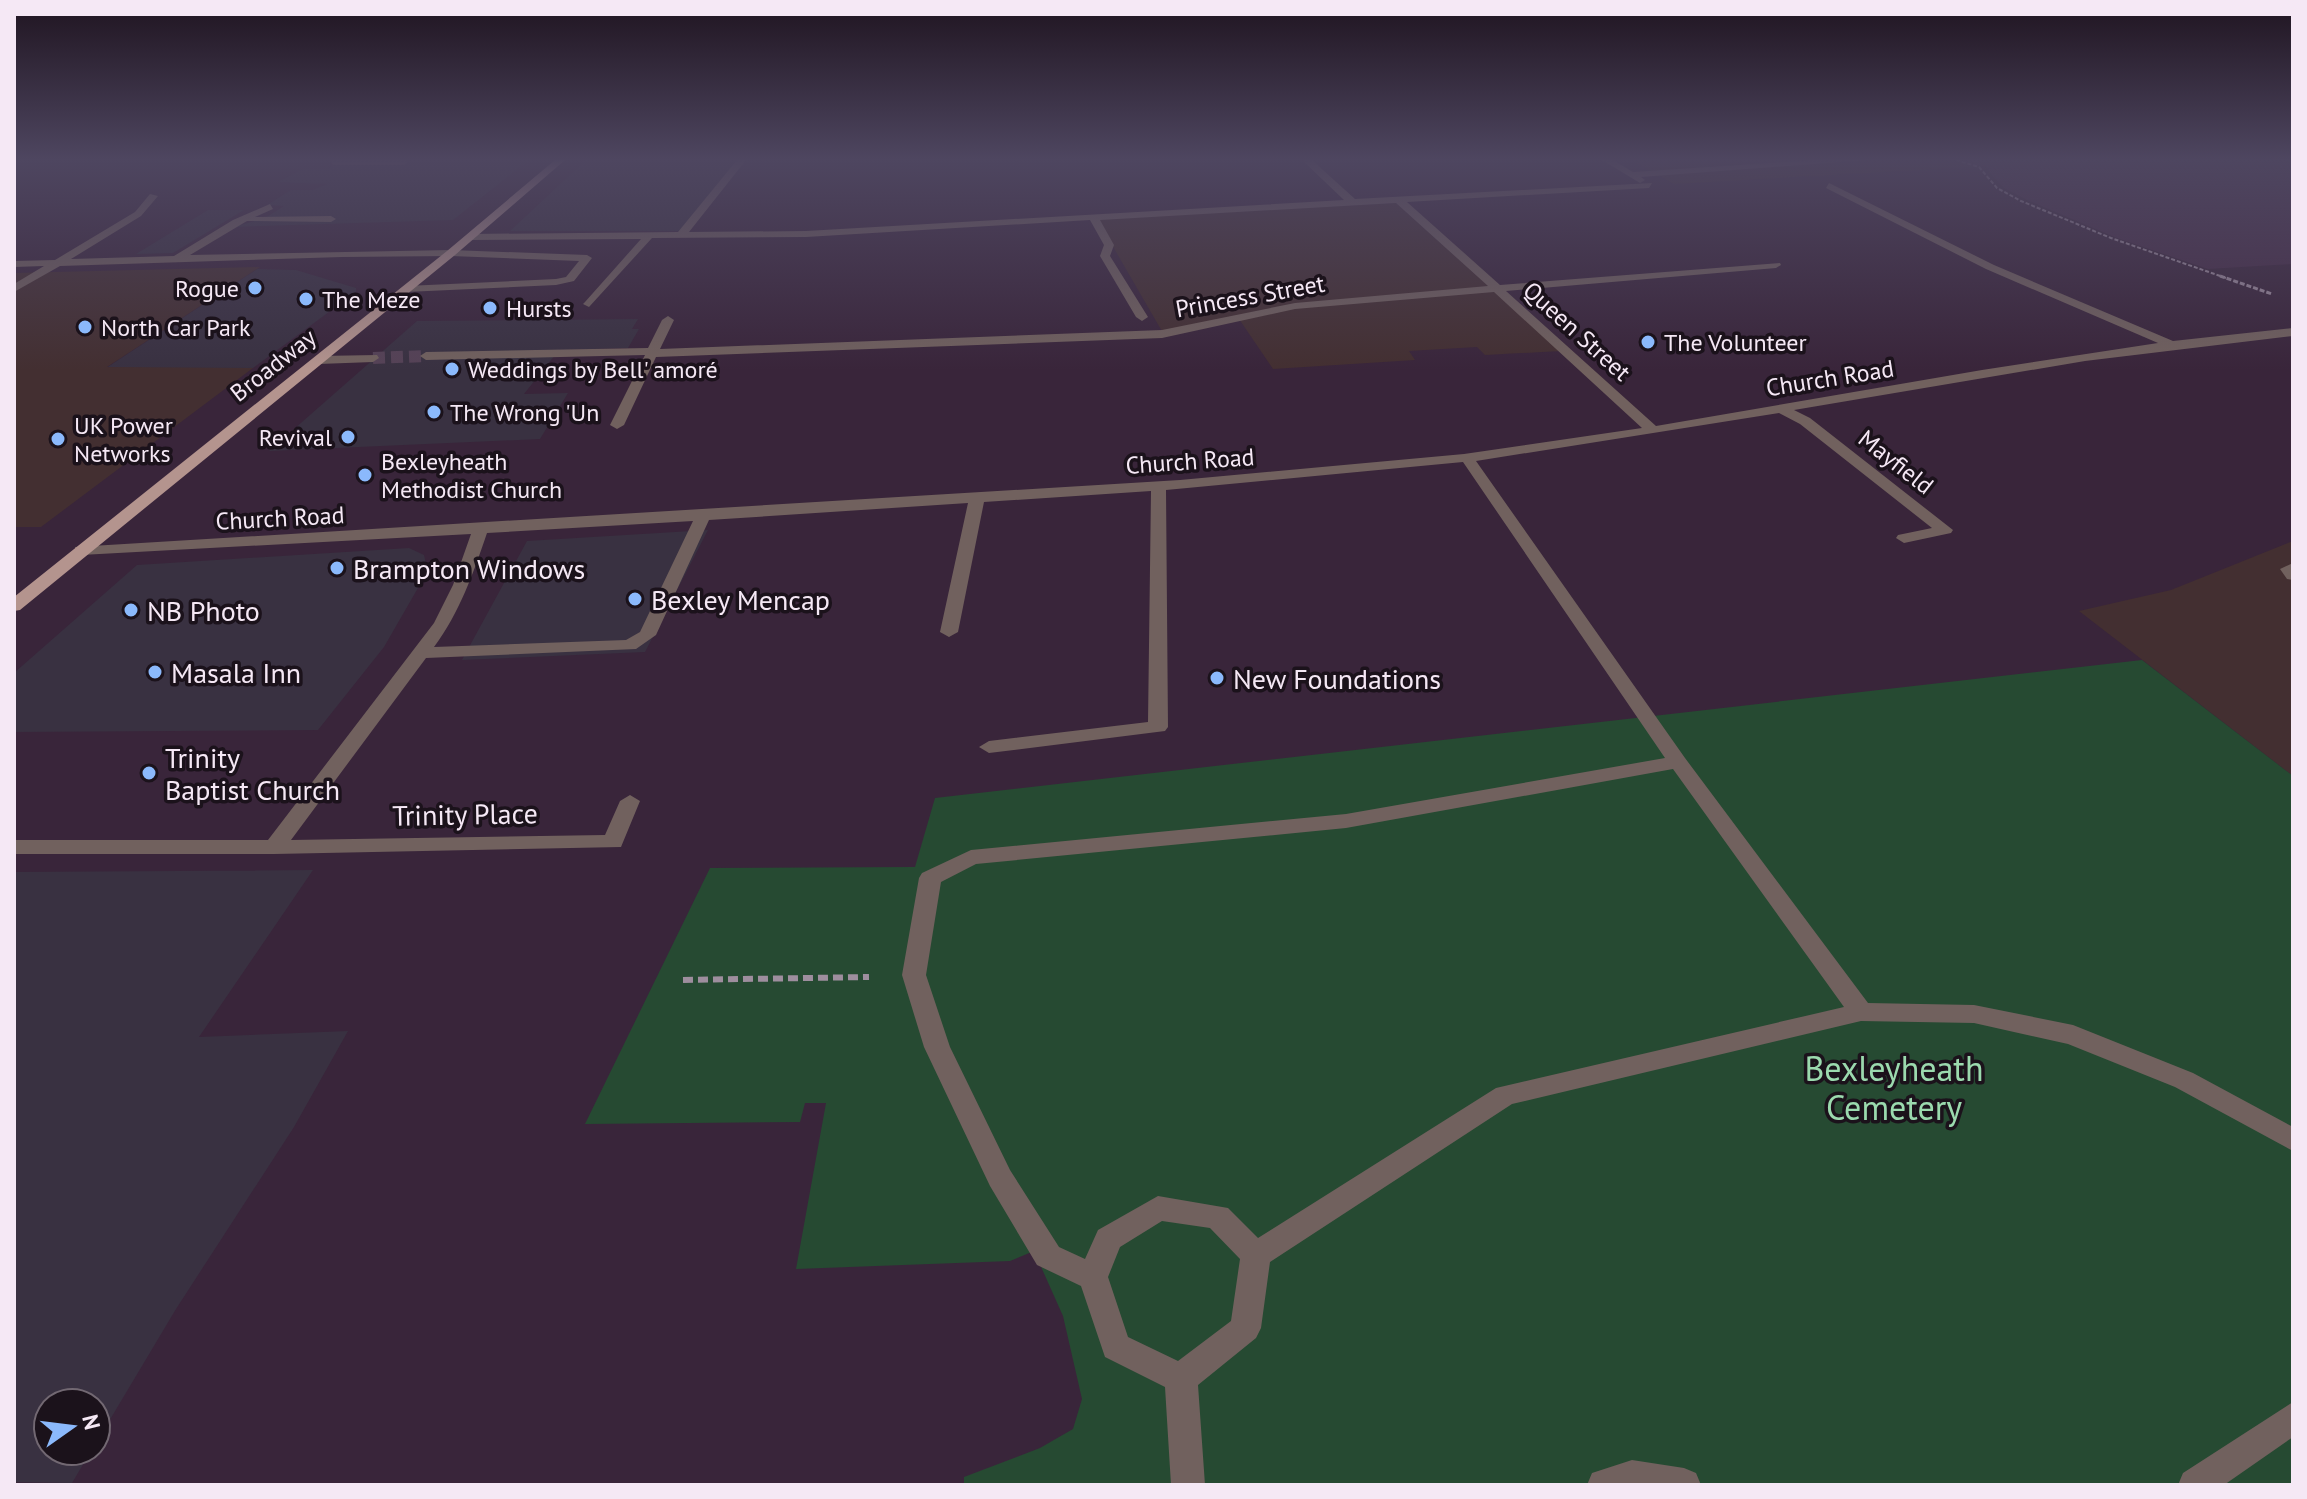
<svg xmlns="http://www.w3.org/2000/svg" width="2307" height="1499" viewBox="0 0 2307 1499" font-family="'PT Sans',sans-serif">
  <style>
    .commercial { fill: #393141 }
    .industrial { fill: #432f31 }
    .built { fill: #452c46 }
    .green { fill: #264a32 }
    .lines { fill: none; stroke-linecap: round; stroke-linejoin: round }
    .minor-tunnel { stroke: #554256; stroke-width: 12; stroke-dasharray: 12 6; stroke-linecap: butt }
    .path-far2 { stroke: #9e8e9e; stroke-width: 2; stroke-dasharray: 4 2; stroke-linecap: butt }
    .path-far1 { stroke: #9e8e9e; stroke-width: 3; stroke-dasharray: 5 2; stroke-linecap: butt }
    .path { stroke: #9e8e9e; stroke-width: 6; stroke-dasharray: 10 5; stroke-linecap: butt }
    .minor { fill: #71615e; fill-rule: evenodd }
    .major { fill: #b4948e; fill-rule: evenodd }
    .poi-dot { fill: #8bb9fc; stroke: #1b121b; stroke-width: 3 }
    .labels { text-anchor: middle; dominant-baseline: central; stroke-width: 7; stroke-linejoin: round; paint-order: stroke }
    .far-poi-label { font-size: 24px; fill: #f5e8f5; stroke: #1b121b; text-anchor: start }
    .far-street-label { font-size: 24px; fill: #f5e8f5; stroke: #1b121b }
    .poi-label { font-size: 28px; fill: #f5e8f5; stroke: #1b121b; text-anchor: start }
    .street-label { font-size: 28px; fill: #f5e8f5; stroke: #1b121b }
    .near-park-label { font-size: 34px; fill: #9bdaae; stroke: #1b121b }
  </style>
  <rect width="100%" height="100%" fill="#39253a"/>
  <!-- commercial -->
  <path class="commercial" d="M 343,160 L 529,160 L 453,220 L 234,227 L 265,218 L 284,206 L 267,205 L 291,190 L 313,190 L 327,184 L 278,182 L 303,169 L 328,169 Z
    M 586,160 L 746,160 L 689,231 L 510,231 Z
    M 208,210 L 244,210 L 173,253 L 136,254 Z
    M 257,269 L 296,270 L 356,288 L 356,292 L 253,368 L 106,368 Z
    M 638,319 L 632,329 L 639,329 L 628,348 L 559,350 L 524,394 L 568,393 L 540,439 L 269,451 L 417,321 Z
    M 708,530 L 645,652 L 462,660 L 527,541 Z
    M 409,548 L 424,555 L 426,564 L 422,581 L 384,647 L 318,730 L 14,732 L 14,673 L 137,565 Z
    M 313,870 L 199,1037 L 348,1031 L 294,1127 L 176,1309 L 96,1443 L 96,1403 L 48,1403 L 48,1451 L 91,1451 L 72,1483 L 14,1482 L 14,872 Z"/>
  <!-- industrial -->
  <path class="industrial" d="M 1631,160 L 1949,160 L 1974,167 L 1674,184 Z
    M 1396,203 L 1561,351 L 1485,355 L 1477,347 L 1409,351 L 1415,360 L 1273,369 L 1237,316 L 1163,333 L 1097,219 Z
    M 260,267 L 107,367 L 253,368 L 41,527 L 14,527 L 14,273 Z
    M 2293,541 L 2293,776 L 2079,611 L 2171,590 Z"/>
  <!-- built -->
  <path class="built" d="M 1963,160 L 2293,160 L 2293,264 L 2208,269 L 2117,238 L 2027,200 L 2004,188 L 1988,171 L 1989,168 Z"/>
  <!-- green -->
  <path class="green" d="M 2142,660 L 2293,776 L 2293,1485 L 964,1485 L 964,1477 L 1040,1448 L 1073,1429 L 1082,1399 L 1063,1316 L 1034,1251 L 1010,1261 L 796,1269 L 826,1103 L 805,1103 L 800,1122 L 585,1124 L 710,868 L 915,867 L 935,798 Z"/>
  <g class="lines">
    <!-- minor-tunnel -->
    <path class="minor-tunnel" d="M 373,358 L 426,356"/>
    <!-- path-far2 -->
    <path class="path-far2" d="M 1956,160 L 1979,167 L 1997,188 L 2021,201 L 2111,238 L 2226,278"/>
    <!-- path-far1 -->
    <path class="path-far1" d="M 2220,276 L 2272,294"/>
    <!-- path -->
    <path class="path" d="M 683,980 L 869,977"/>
    <!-- minor -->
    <path class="minor" d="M 330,160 L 407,160 L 408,162 L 404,165 L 333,165 Z
      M 737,160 L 746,160 L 689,232 L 806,231 L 1344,200 L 1302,160 L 1312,160 L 1355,199 L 1652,183 L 1649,188 L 1407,202 L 1500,285 L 1780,263 L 1781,265 L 1776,268 L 1506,291 L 1656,426 L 1982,370 L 2158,343 L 1986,269 L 1826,188 L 1829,183 L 1994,265 L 2173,341 L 2293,328 L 2293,336 L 2085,361 L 1794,410 L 1810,418 L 1953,530 L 1951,533 L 1904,543 L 1896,538 L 1898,535 L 1932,528 L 1800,424 L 1779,413 L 1476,461 L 1685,758 L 1868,1003 L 1974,1005 L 2073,1025 L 2193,1073 L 2293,1127 L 2293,1151 L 2175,1087 L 2068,1044 L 1974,1023 L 1861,1021 L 1512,1104 L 1270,1262 L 1261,1328 L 1256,1338 L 1198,1385 L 1205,1485 L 1171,1485 L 1165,1387 L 1105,1357 L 1081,1286 L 1037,1265 L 990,1186 L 924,1047 L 902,975 L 919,878 L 922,873 L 971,850 L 1346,814 L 1665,758 L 1463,462 L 1166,490 L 1168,727 L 1165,731 L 989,753 L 979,747 L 989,741 L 1148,722 L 1151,491 L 984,502 L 958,632 L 949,637 L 940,632 L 968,503 L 709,520 L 656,635 L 636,649 L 426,658 L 291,840 L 605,835 L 620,801 L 630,795 L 640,801 L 621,847 L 274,854 L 14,854 L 14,840 L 268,840 L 434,623 L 453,585 L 471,534 L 81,555 L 75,553 L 75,547 L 1180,480 L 1464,454 L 1642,428 L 1494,292 L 1295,309 L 1162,338 L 656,357 L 624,425 L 617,429 L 610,425 L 645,355 L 426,360 L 420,356 L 426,352 L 648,348 L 662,320 L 668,316 L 674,320 L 660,349 L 1162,330 L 1295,303 L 1488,286 L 1396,203 L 1100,220 L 1114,245 L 1110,256 L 1148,317 L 1142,321 L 1136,317 L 1100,256 L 1104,245 L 1090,220 L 806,237 L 652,238 L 589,307 L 583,304 L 585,302 L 641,239 L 470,240 L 465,237 L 470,234 L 678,232 ZM 693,521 L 640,632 L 626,640 L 434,647 C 460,612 473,574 487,533 ZM 1673,769 L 1844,1007 L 1496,1088 L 1258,1238 L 1228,1208 L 1158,1196 L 1098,1230 L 1085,1259 L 1059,1247 L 1010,1170 L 950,1047 L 926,975 L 941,882 L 976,864 L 1346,828 ZM 1162,1221 L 1210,1228 L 1240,1259 L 1231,1321 L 1178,1361 L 1128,1337 L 1108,1277 L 1120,1247 Z
      M 1602,160 L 1613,160 L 1633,172 L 1816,160 L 1867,160 L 1641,177 L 1645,180 L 1640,183 Z
      M 150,194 L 158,196 L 141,216 L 71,259 L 174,256 L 233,220 L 270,204 L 273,209 L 255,217 L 331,216 L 336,219 L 331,222 L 247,221 L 190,255 L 451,250 L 587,255 L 592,258 L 574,281 L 556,285 L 406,292 L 400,289 L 406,286 L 556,279 L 566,277 L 579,261 L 451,256 L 342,257 L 60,266 L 14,292 L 14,284 L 44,266 L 14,267 L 14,261 L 55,260 L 135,212 Z
      M 377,355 L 379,358 L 373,362 L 319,364 L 313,360 L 319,356 Z
      M 2293,563 L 2293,580 L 2287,579 L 2280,569 Z
      M 2293,1402 L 2293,1437 L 2224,1485 L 2178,1485 L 2183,1473 Z
      M 1632,1460 L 1684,1468 L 1696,1473 L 1701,1485 L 1587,1485 L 1592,1473 Z"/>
    <!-- major -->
    <path class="major" d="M 555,160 L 565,160 L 455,255 L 20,610 L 14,611 L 14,597 L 447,251 Z"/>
  </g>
  <!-- sky -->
  <linearGradient id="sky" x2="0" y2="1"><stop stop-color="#1f1420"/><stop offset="0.43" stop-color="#4e4660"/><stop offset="1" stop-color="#4e4660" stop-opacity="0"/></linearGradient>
  <rect width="2307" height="370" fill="url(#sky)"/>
  <!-- markers -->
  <g class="poi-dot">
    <circle cx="255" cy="288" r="8"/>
    <circle cx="306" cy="299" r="8"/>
    <circle cx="490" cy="308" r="8"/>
    <circle cx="85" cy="327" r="8"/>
    <circle cx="1648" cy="342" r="8"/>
    <circle cx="452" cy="369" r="8"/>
    <circle cx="434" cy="412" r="8"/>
    <circle cx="348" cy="437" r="8"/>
    <circle cx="58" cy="439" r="8"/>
    <circle cx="365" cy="475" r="8"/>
    <circle cx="337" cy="568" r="8"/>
    <circle cx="635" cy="599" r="8"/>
    <circle cx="131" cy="610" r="8"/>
    <circle cx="155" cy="672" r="8"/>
    <circle cx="1217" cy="678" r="8"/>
    <circle cx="149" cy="773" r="8"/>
  </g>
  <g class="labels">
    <!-- far-poi labels -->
    <g class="far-poi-label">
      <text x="239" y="288" text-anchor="end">Rogue</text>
      <text x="322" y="299">The Meze</text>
      <text x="506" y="308">Hursts</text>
      <text x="101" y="327">North Car Park</text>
      <text x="1664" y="342">The Volunteer</text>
      <text x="468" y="369">Weddings by Bell' amoré</text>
      <text x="450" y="412">The Wrong 'Un</text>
      <text x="74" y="425">UK Power<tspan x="74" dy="28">Networks</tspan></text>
      <text x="332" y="437" text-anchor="end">Revival</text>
      <text x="381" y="461">Bexleyheath<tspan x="381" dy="28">Methodist Church</tspan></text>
    </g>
    <!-- far-street labels -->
    <g class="far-street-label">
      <text transform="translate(1250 296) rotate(-10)">Princess Street</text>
      <text transform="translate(1577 331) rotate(42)">Queen Street</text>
      <text transform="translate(273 365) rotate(-38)">Broadway</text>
      <text transform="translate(1830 378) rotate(-9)">Church Road</text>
      <text transform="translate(1190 461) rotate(-4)">Church Road</text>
      <text transform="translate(1896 462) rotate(38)">Mayfield</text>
      <text transform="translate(280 518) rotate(-3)">Church Road</text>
    </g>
    <!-- poi labels -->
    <g class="poi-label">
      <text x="353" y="568">Brampton Windows</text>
      <text x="651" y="599">Bexley Mencap</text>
      <text x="147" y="610">NB Photo</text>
      <text x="171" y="672">Masala Inn</text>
      <text x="1233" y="678">New Foundations</text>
      <text x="165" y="757">Trinity<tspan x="165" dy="32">Baptist Church</tspan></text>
    </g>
    <!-- street labels -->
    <g class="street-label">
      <text transform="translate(465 814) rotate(-1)">Trinity Place</text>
    </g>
    <!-- near-park labels -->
    <g class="near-park-label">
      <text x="1894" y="1068">Bexleyheath<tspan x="1894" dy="39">Cemetery</tspan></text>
    </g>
  </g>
  <!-- border -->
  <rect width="2307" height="1499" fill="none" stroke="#f5e8f5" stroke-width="32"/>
  <!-- north arrow -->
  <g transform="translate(72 1427) rotate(76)"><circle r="38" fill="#1b121b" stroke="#726872" stroke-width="2"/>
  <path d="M0-6L14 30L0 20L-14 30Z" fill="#8bb9fc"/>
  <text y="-12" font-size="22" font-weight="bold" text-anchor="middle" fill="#f5e8f5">N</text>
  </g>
</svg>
